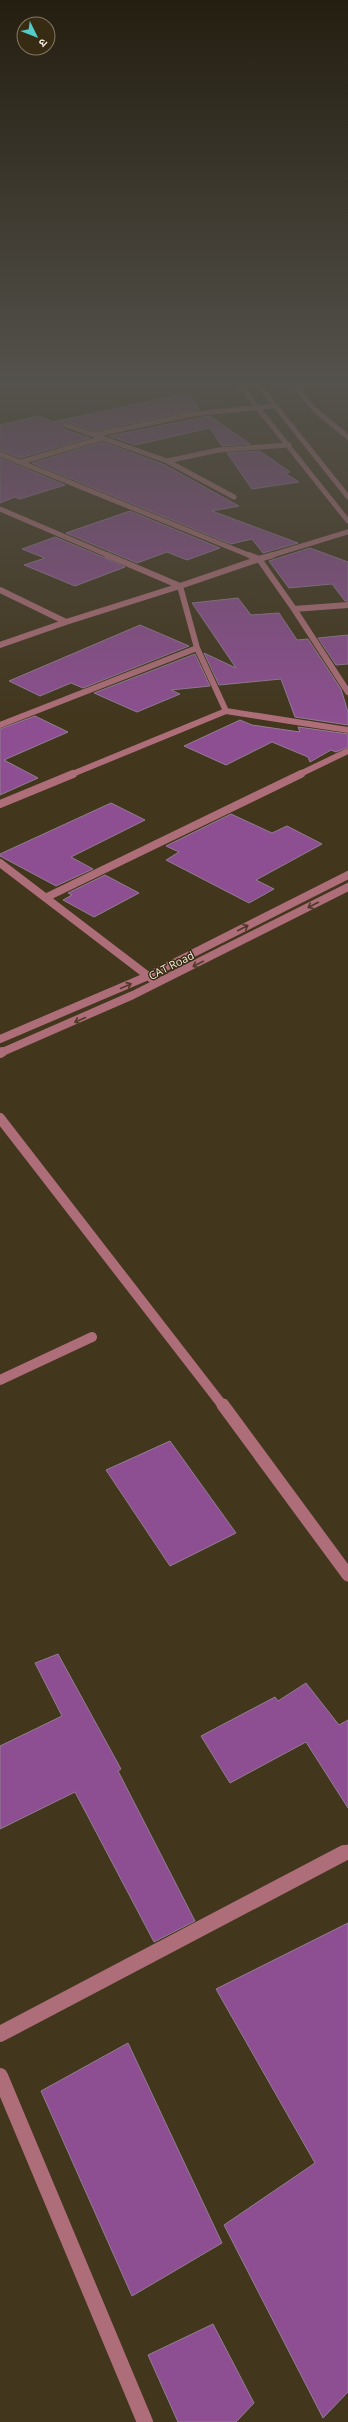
<svg xmlns="http://www.w3.org/2000/svg" width="348" height="2422" viewBox="0 0 348 2422" font-family="'Open Sans','Noto Sans Devanagari',sans-serif">
  <style>
    .building { fill: #8d4f91; stroke: #937d94 }
    .lines { fill: none; stroke-linecap: round; stroke-linejoin: round }
    .minor-far5 { stroke: #ae6e79; stroke-width: 5 }
    .minor-far4 { stroke: #ae6e79; stroke-width: 6 }
    .minor-far3 { stroke: #ae6e79; stroke-width: 8 }
    .minor-far2 { stroke: #ae6e79; stroke-width: 10 }
    .minor-far1 { stroke: #ae6e79; stroke-width: 13 }
    .minor { stroke: #ae6e79; stroke-width: 16 }
    .oneway { stroke: #4f3927 }
    .labels { text-anchor: middle; dominant-baseline: central; stroke-width: 3; stroke-linejoin: round; paint-order: stroke }
    .street-label { font-size: 11px; fill: #f2eadc; stroke: #372c13 }
  </style>
  <rect width="100%" height="100%" fill="#42361d"/>
  <!-- building -->
  <path class="building" d="M 188,393 L 200,409 L 94,431 L 65,421 L 62,424 L 64,429 L 90,438 L 20,458 L 0,450 L 0,425 L 39,416 L 53,422 Z
    M 210,416 L 250,444 L 222,446 L 210,428 L 135,445 L 109,436 Z
    M 103,442 L 165,465 L 239,506 L 212,511 L 298,543 L 263,553 L 252,539 L 231,544 L 32,463 Z
    M 260,451 L 290,472 L 285,473 L 299,482 L 252,489 L 227,453 Z
    M 0,458 L 65,485 L 20,499 L 15,497 L 0,503 Z
    M 130,511 L 220,548 L 187,560 L 167,552 L 137,563 L 66,533 Z
    M 55,537 L 103,557 L 125,567 L 75,586 L 24,565 L 45,558 L 22,549 Z
    M 310,548 L 348,562 L 348,601 L 345,601 L 332,584 L 289,588 L 269,561 Z
    M 238,598 L 251,615 L 279,613 L 297,640 L 308,639 L 341,689 L 348,712 L 348,725 L 295,717 L 281,679 L 219,685 L 204,653 L 236,668 L 192,603 Z
    M 140,625 L 189,646 L 83,688 L 71,683 L 40,696 L 9,681 Z
    M 348,635 L 348,664 L 336,665 L 318,638 Z
    M 195,654 L 210,686 L 171,690 L 180,694 L 137,712 L 94,693 Z
    M 35,716 L 68,732 L 4,760 L 38,778 L 0,795 L 0,729 Z
    M 240,720 L 252,725 L 300,732 L 298,727 L 348,734 L 348,747 L 336,752 L 331,750 L 310,762 L 308,757 L 272,742 L 226,765 L 184,746 Z
    M 111,803 L 145,820 L 71,857 L 93,869 L 56,886 L 0,856 L 0,854 Z
    M 231,814 L 272,833 L 287,826 L 322,844 L 256,880 L 274,889 L 249,903 L 166,860 L 179,852 L 166,846 Z
    M 105,875 L 139,893 L 94,917 L 63,900 L 72,895 L 68,893 Z
    M 170,1441 L 236,1533 L 170,1566 L 106,1470 Z
    M 58,1654 L 121,1769 L 118,1771 L 195,1921 L 154,1942 L 75,1792 L 0,1829 L 0,1746 L 62,1716 L 35,1663 Z
    M 306,1683 L 339,1725 L 348,1720 L 348,1808 L 306,1742 L 230,1783 L 201,1736 L 275,1697 L 278,1701 Z
    M 348,1923 L 348,2392 L 323,2418 L 224,2225 L 315,2163 L 216,1989 Z
    M 128,2043 L 222,2243 L 132,2296 L 41,2091 Z
    M 213,2324 L 254,2403 L 236,2422 L 178,2422 L 148,2355 Z"/>
  <g class="lines">
    <!-- minor-far5 -->
    <path class="minor-far5" d="M 238,383 L 348,521
      M 257,383 L 348,497
      M 292,383 L 315,410 L 348,437
      M 66,425 L 167,461 L 234,497
      M 94,435 L 193,414 L 275,406
      M 0,454 L 251,556
      M 167,461 L 219,450 L 289,445
      M 21,462 L 103,438
      M 0,509 L 110,556
      M 269,556 L 348,532"/>
    <!-- minor-far4 -->
    <path class="minor-far4" d="M 249,555 L 259,559 L 273,555
      M 0,590 L 66,622 L 180,586 L 107,555
      M 348,605 L 294,609 L 348,692
      M 294,609 L 259,559 L 180,586 L 197,648 L 226,711 L 348,730
      M 0,645 L 66,622
      M 0,725 L 197,648
      M 70,775 L 226,711
      M 298,775 L 348,751"/>
    <!-- minor-far3 -->
    <path class="minor-far3" d="M 0,804 L 73,774
      M 0,863 L 152,979
      M 47,897 L 301,774
      M 0,1039 L 148,976 L 348,875
      M 0,1053 L 133,995 L 348,887"/>
    <!-- minor-far2 -->
    <path class="minor-far2" d="M 0,1053 L 2,1052
      M 0,1118 L 223,1406
      M 0,1380 L 92,1337"/>
    <!-- minor-far1 -->
    <path class="minor-far1" d="M 223,1405 L 348,1575
      M 342,1854 L 348,1851"/>
    <!-- minor -->
    <path class="minor" d="M 0,2034 L 344,1853
      M 0,2076 L 145,2422"/>
  </g>
  <!-- one-way arrows -->
  <defs><path id="oneway-shaft" d="M-6 0H5M1.5-3L5.5 0L1.5 3" fill="none" stroke-width="1.6" stroke-linecap="round" stroke-linejoin="round"/></defs>
  <g class="oneway">
    <use href="#oneway-shaft" transform="translate(313 905) rotate(153)"/>
    <use href="#oneway-shaft" transform="translate(243 928) rotate(-27)"/>
    <use href="#oneway-shaft" transform="translate(198 964) rotate(153)"/>
    <use href="#oneway-shaft" transform="translate(126 986) rotate(-24)"/>
    <use href="#oneway-shaft" transform="translate(80 1020) rotate(156)"/>
  </g>
  <!-- sky -->
  <linearGradient id="sky" x2="0" y2="1"><stop stop-color="#241e10"/><stop offset="0.53" stop-color="#54524c"/><stop offset="1" stop-color="#54524c" stop-opacity="0"/></linearGradient>
  <rect width="348" height="722" fill="url(#sky)"/>
  <g class="labels">
    <!-- street labels -->
    <g class="street-label">
      <text transform="translate(171 965) rotate(-27)">CAT Road</text>
    </g>
  </g>
  <!-- north arrow -->
  <g transform="translate(36 36) rotate(133)"><circle r="19" fill="#372c13" stroke="#827863"/>
  <path d="M0-3L7 15L0 10L-7 15Z" fill="#53cdc9"/>
  <text y="-6" font-size="11" font-weight="bold" text-anchor="middle" fill="#f2eadc">उ</text>
  </g>
</svg>
